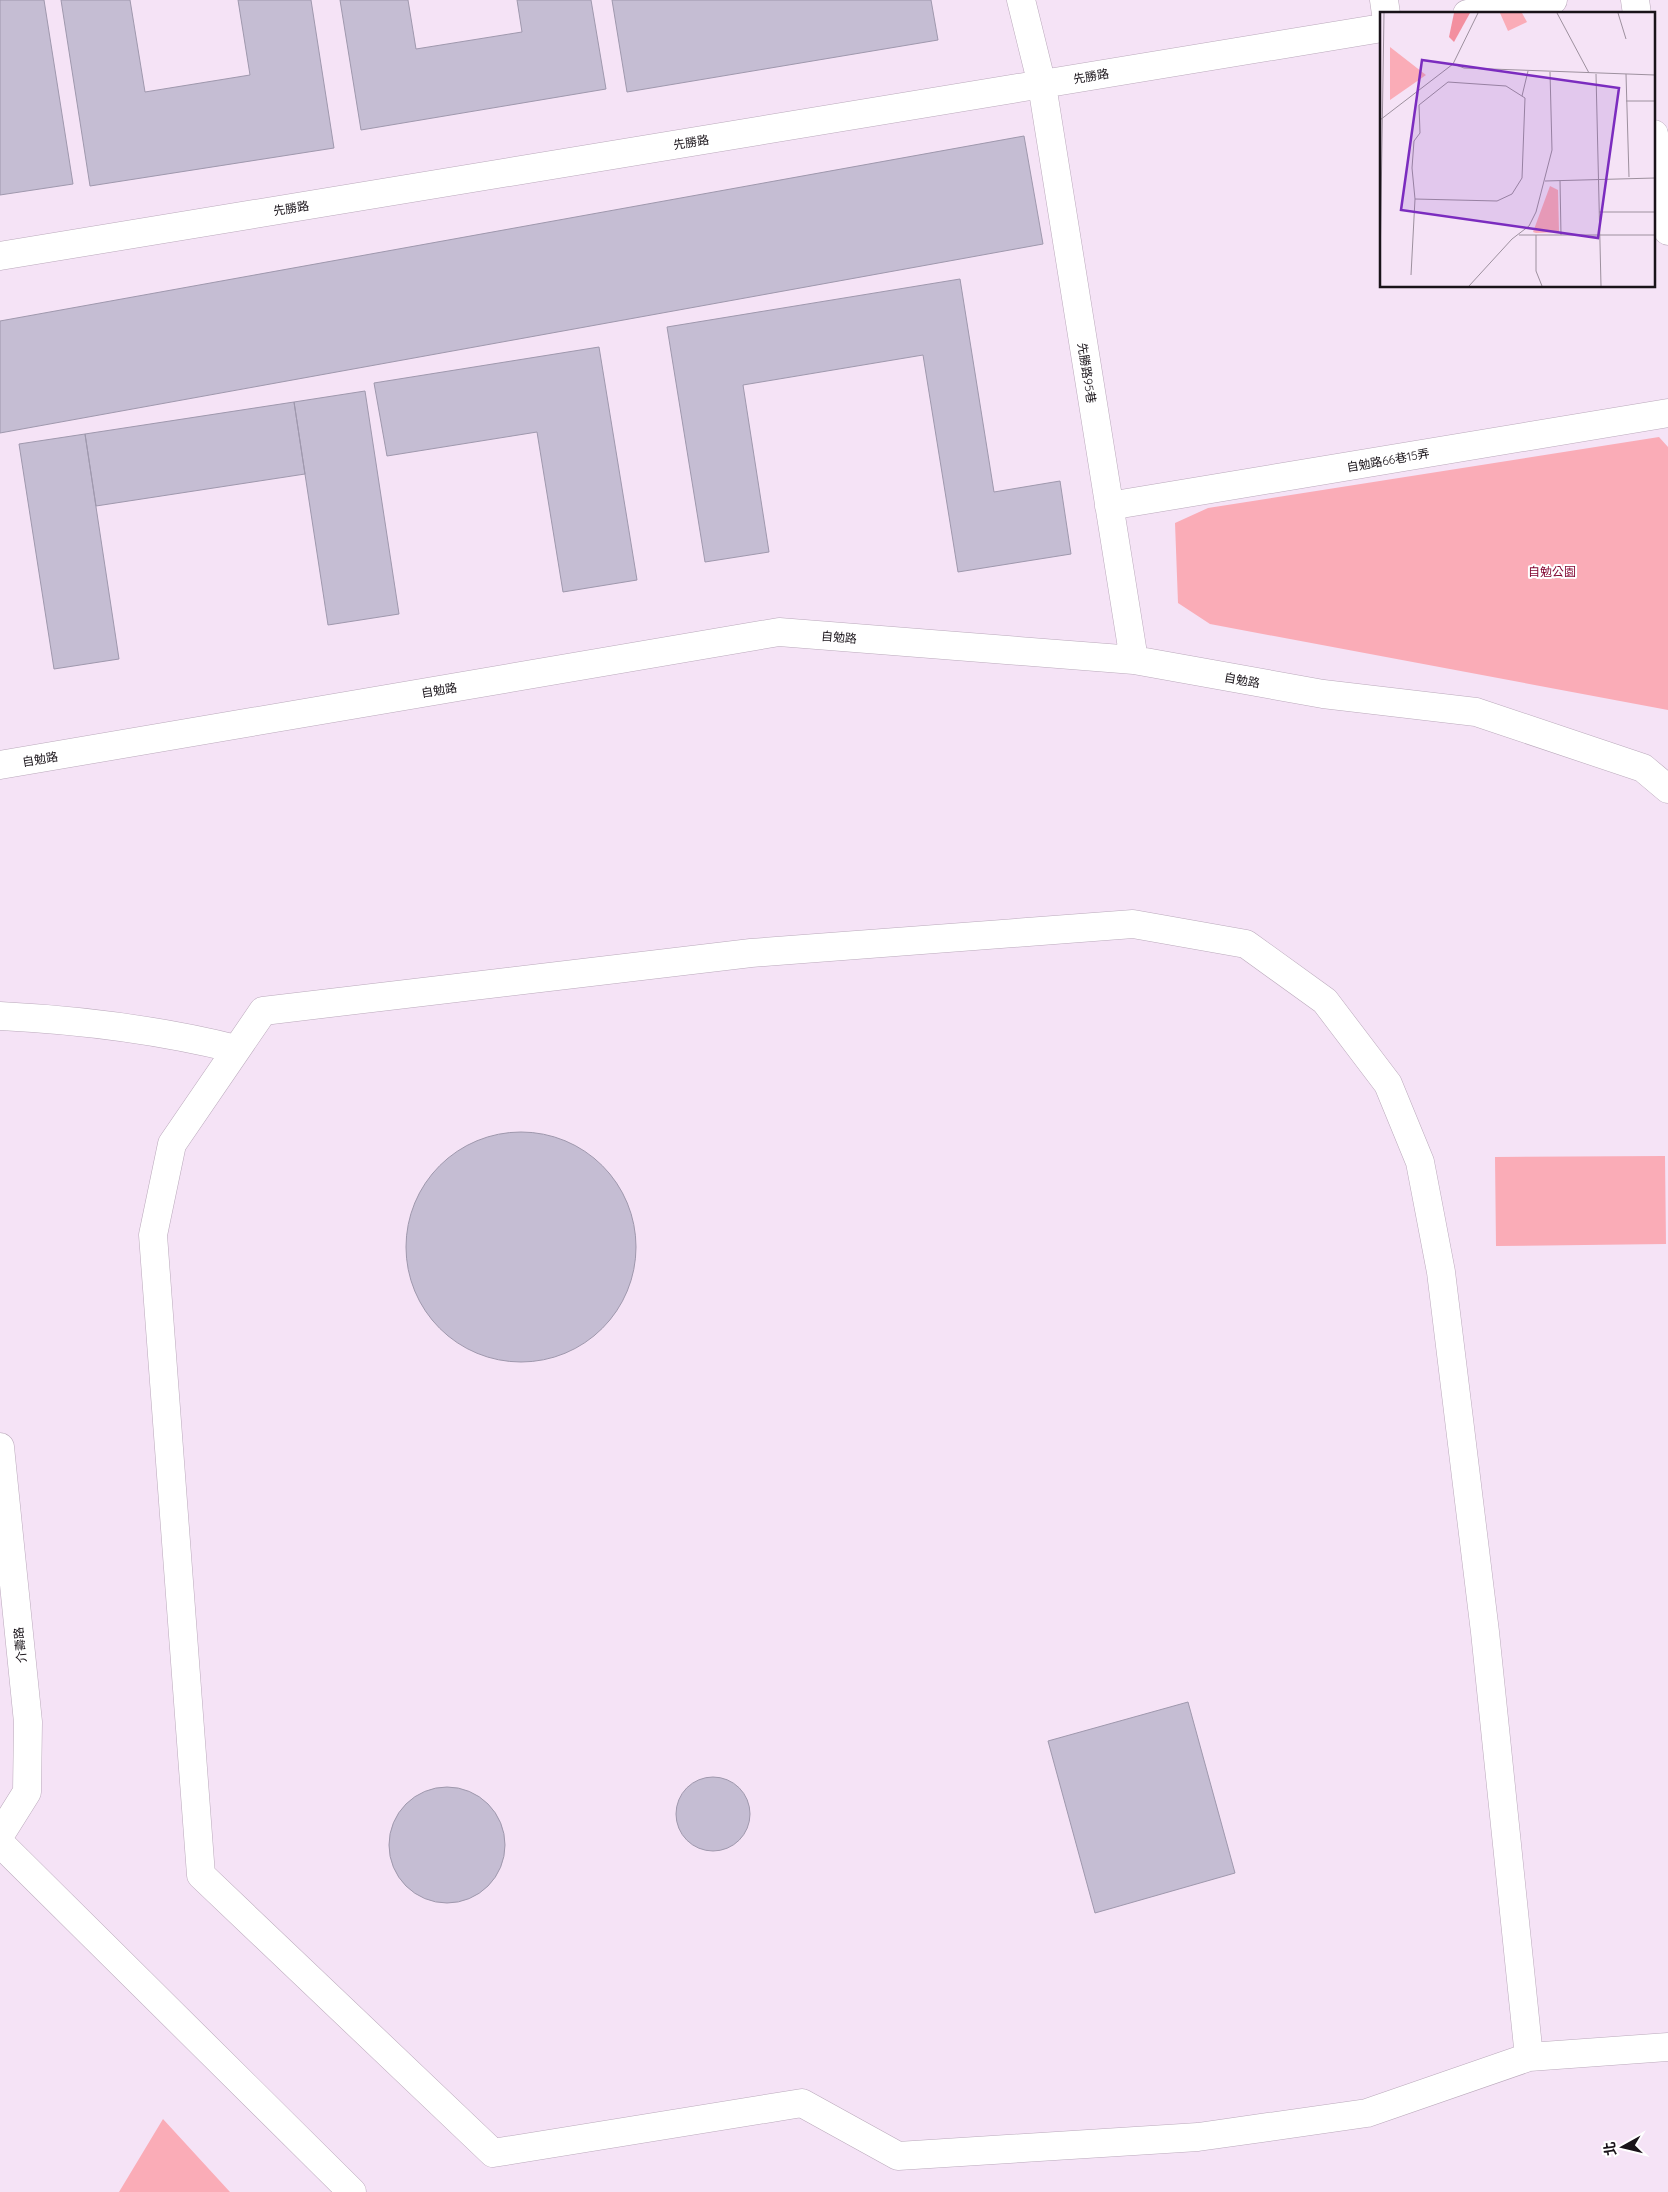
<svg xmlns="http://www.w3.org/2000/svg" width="1668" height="2192" viewBox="0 0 1668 2192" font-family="Quicksand,'Noto Sans TC',sans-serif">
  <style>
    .green { fill: #faacb7 }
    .building { fill: #c5bdd3; stroke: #9f98ad }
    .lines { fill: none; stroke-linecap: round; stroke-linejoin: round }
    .minor-casing { stroke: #baa9bb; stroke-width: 29 }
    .minor { stroke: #fff; stroke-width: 28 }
    .labels { text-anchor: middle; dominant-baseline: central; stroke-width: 4; stroke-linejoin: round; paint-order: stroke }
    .street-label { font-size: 12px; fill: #191319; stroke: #fff }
    .park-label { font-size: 12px; fill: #840a35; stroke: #fff }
    .inset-road { fill: none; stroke: #9d909e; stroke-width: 1 }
    .view { fill: #7b2cbf; fill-opacity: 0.15; stroke: #7b2cbf; stroke-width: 2.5 }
    .inset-edge { fill: none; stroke: #191319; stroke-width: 2.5 }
  </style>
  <rect width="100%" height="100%" fill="#f5e3f6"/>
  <!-- green -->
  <path class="green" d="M 1659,437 L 1668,447 L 1668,710 L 1210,624 L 1178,603 L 1175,523 L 1208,508 Z
    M 1665,1156 L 1666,1244 L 1496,1246 L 1495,1157 Z
    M 163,2119 L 230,2192 L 119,2192 Z"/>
  <!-- building -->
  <path class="building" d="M 0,0 L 44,0 L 73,184 L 0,195 Z
    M 61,0 L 130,0 L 145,92 L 250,75 L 238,0 L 311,0 L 334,148 L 90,186 Z
    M 340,0 L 408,0 L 416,49 L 522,32 L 517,0 L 591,0 L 606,89 L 361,130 Z
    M 612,0 L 931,0 L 938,40 L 627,92 Z
    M 1024,136 L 1043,244 L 0,433 L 0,321 Z
    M 960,279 L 994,492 L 1060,481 L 1071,554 L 958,572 L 923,355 L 743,385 L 769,552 L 705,562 L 667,327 Z
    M 599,347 L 637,580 L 563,592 L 537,432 L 387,456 L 374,383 Z
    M 365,391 L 399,614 L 328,625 L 294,402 Z
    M 294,402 L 305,474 L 96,506 L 85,434 Z
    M 85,434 L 119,659 L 54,669 L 19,444 Z
    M406 1247a115 115 0 1 1 230 0a115 115 0 1 1-230 0Z
    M 1188,1702 L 1235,1873 L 1095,1913 L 1048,1741 Z
    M676 1814a37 37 0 1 1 74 0a37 37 0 1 1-74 0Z
    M389 1845a58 58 0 1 1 116 0a58 58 0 1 1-116 0Z"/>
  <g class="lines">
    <!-- minor casing -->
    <g class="minor-casing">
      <path id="minor" d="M 1021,0 L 1042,85 L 1134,660
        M 1384,0 L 1386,14
        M 1635,0 L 1637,14
        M 1467,14 L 1553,0
        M 1654,134 L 1668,231
        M 0,256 L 1382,28
        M 1109,506 L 1668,413
        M 0,765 L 779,632 L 1134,660 L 1323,694 L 1476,712 L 1643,768 L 1668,789
        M 0,1016 C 79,1020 160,1030 236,1049
        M 0,1447 L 28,1722 L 27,1792 L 0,1835
        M 0,1843 L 352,2192
        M 1529,2057 L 1485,1632 L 1441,1272 L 1420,1162 L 1388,1084 L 1325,1001 L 1246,944 L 1133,924 L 751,953 L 263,1011 L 172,1144 L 153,1235 L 201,1875 L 493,2153 L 802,2103 L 898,2156 L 1198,2137 L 1367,2113 L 1529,2057 L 1668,2047"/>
    </g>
    <!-- minor -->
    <use href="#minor" class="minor"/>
  </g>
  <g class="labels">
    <!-- street labels -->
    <g class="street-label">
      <text transform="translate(1091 76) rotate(-10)">先勝路</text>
      <text transform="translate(691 142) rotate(-9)">先勝路</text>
      <text transform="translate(291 208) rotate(-9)">先勝路</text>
      <text transform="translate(1087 373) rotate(81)">先勝路95巷</text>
      <text transform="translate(1388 460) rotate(-10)">自勉路66巷15弄</text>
      <text transform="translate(839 637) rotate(5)">自勉路</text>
      <text transform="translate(1242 680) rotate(10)">自勉路</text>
      <text transform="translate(439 690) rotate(-10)">自勉路</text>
      <text transform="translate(40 759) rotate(-10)">自勉路</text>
      <text transform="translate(20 1645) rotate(-96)">介壽路</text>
    </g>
    <!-- park labels -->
    <g class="park-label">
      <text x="1552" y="571">自勉公園</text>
    </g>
  </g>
  <!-- overview -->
  <g transform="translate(1380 12)">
    <rect width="275" height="275" fill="#f5e3f6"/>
    <path d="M 120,1 L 142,1 L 147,10 L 128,19 ZM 10,35 L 46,63 L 10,88 ZM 170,174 L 178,178 L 179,220 L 156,221 L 153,220 Z" fill="#faacb7"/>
    <path d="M 74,1 L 90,1 L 74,30 L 69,25 Z" fill="#f38f9f"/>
    <path class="inset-road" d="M 177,1 L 209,61M 238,1 L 246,27M 73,52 L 84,56 L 275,63M 73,52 L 98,1M 216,62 L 221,274M 246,62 L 249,165M 142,84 L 148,59M 246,89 L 275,89M 0,108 L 73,52M 165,169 L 275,166M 180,169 L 181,223M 219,200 L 275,200M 139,223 L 275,223M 156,223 L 156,259 L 162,274M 0,257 L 4,1M 31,263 L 35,187 L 32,156 L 34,129 L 40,121 L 39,93 L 68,70 L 126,74 L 145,86 L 142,166 L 132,182 L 117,189 L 35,187M 89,274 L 132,227 L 149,214 L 156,200 L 172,138 L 170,60"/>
    <path class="view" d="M 42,48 L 239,76 L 218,226 L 21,198 Z"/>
    <rect width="275" height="275" class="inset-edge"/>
  </g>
  <!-- north arrow -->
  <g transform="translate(1623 2147) rotate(262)" stroke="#ffffff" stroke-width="4" paint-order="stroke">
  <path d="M0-4L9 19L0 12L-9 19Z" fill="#191319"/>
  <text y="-8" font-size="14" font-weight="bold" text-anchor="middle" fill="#191319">北</text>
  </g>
</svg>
